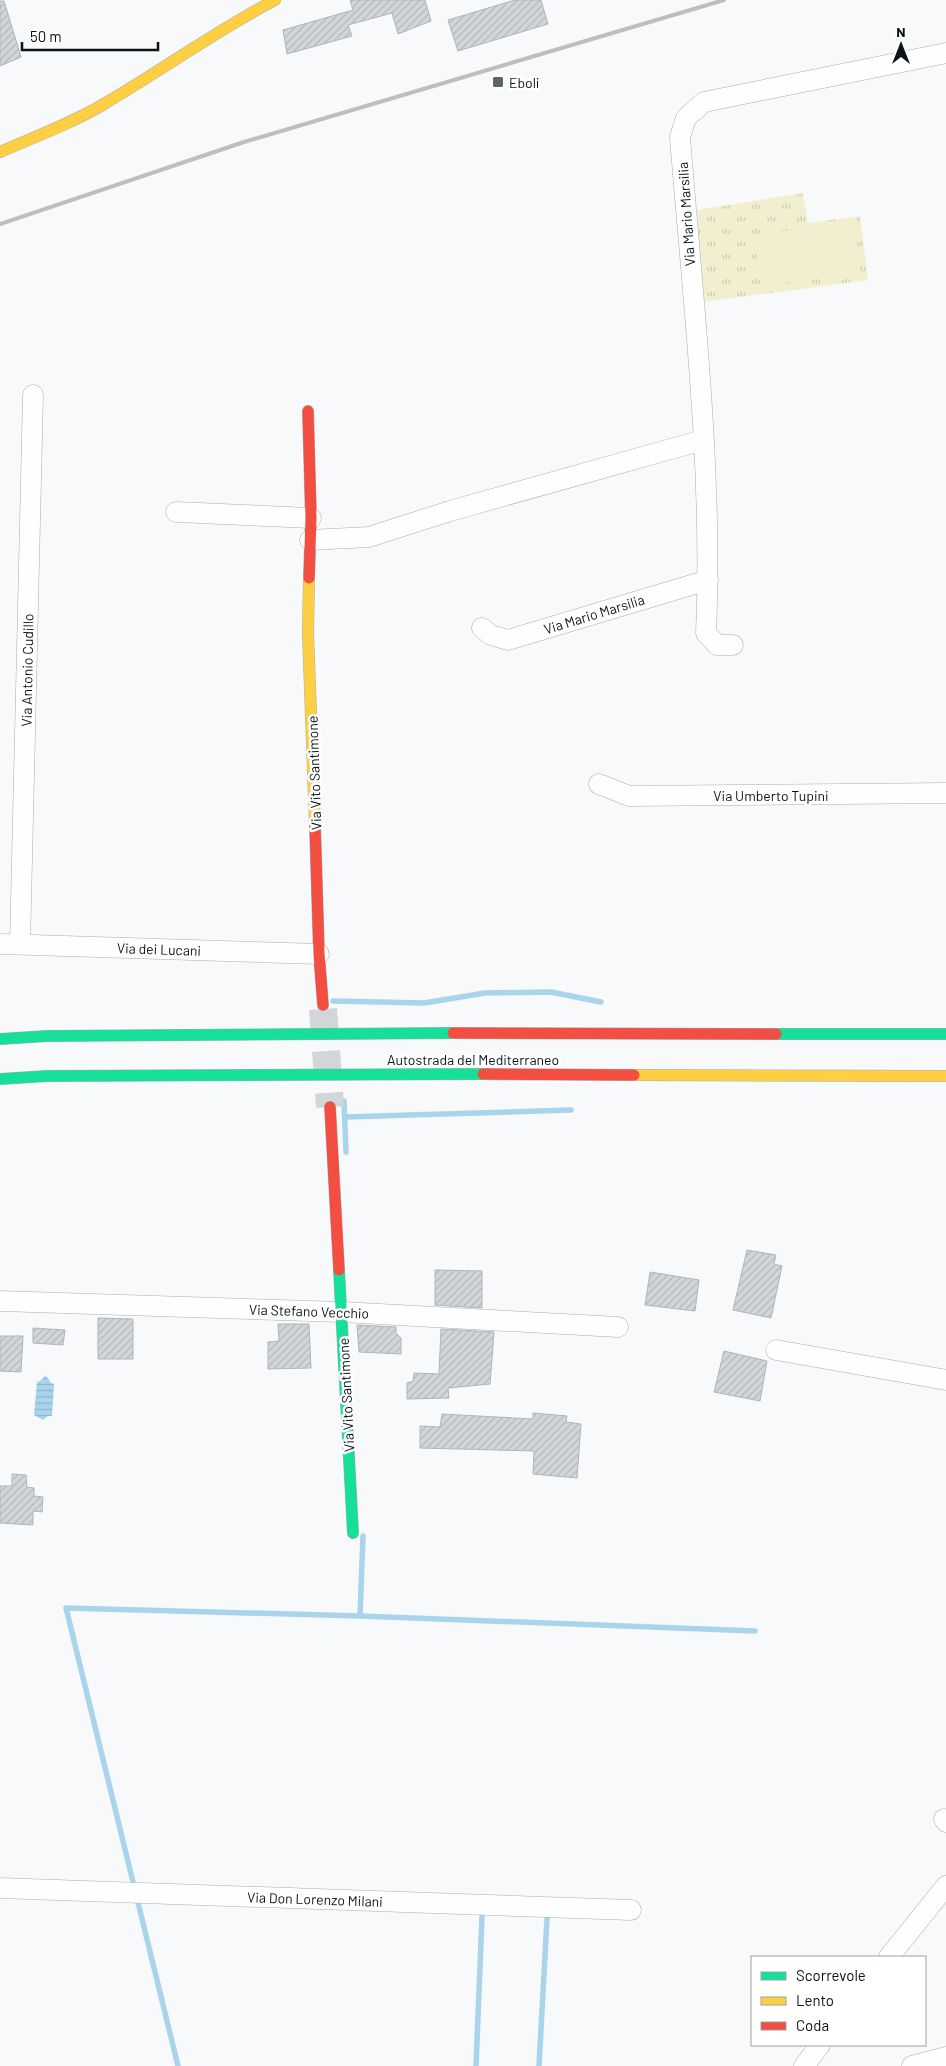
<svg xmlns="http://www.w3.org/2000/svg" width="946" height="2066" viewBox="0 0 946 2066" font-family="Barlow,sans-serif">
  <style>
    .grass { fill: url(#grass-tufts) }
    .green { fill: #f1efcf }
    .water { fill: url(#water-rules) }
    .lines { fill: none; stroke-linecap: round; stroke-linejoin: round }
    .stream { stroke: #a9d4ec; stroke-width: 5.5 }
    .building { fill: url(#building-hatch); stroke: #b0b5b8 }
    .secondary-tunnel { stroke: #d3d6d9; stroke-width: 28; stroke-dasharray: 28 14; stroke-linecap: butt }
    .street-casing { stroke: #a8aeb1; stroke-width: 21 }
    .fast-casing { stroke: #a8aeb1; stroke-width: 12 }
    .slow-casing { stroke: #a8aeb1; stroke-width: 12 }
    .jam-casing { stroke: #a8aeb1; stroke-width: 12 }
    .street { stroke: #fefefe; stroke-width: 20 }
    .fast { stroke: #16e098; stroke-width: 11 }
    .slow { stroke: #ffcf43; stroke-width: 11 }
    .jam { stroke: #f24e42; stroke-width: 11 }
    .rail { stroke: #bdbebf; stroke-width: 4 }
    .poi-dot { fill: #5d6467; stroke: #fff; stroke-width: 2 }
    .labels { text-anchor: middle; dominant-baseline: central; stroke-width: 5; stroke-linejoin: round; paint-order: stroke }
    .poi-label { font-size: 14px; fill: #0a1317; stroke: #fff; text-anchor: start }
    .street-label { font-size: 14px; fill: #0a1317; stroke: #fff }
  </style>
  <defs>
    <pattern id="grass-tufts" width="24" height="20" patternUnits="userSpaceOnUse" patternTransform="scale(1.25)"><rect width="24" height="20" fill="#f1efcf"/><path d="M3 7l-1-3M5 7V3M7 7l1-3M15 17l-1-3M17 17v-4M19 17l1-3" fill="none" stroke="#cdccb1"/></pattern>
    <pattern id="water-rules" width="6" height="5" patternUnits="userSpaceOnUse" patternTransform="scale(1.25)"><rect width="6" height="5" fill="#a9d4ec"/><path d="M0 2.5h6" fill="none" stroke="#90b5ca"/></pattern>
    <pattern id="building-hatch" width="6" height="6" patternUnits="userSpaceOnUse" patternTransform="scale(1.25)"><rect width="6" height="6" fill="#d1d6da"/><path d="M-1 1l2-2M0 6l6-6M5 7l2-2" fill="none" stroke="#b2b7ba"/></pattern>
  </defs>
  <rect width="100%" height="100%" fill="#f7f9fb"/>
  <!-- grass -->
  <path class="grass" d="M 803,193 L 808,223 L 860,216 L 868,280 L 703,302 L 697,210 Z"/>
  <!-- green -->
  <path class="green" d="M 854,222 L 861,273 L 761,286 L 754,235 Z"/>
  <!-- water -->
  <path class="water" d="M 45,1376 L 48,1378 L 51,1383 L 54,1384 L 52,1416 L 48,1416 L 43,1420 L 34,1415 L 37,1382 L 40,1381 Z"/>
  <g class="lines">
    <!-- stream -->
    <path class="stream" d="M 333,1001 L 424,1003 L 485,993 L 551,992 L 601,1002
      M 344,1101 L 346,1152
      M 345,1117 L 571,1110
      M 360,1616 L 363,1536
      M 178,2066 L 66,1608 L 360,1616 L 755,1631
      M 476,2066 L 482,1917
      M 539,2066 L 547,1919"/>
  </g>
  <!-- building -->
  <path class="building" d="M 350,0 L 425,0 L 431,21 L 398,34 L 392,13 L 348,25 L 352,36 L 287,54 L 283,30 L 353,10 Z
    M 515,0 L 541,0 L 548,24 L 458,51 L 448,20 Z
    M 0,1 L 4,1 L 21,57 L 0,66 Z
    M 747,1250 L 776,1255 L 774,1264 L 782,1266 L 771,1318 L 733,1310 Z
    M 435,1270 L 482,1271 L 482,1308 L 435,1305 Z
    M 650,1272 L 699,1280 L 695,1311 L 645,1305 Z
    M 98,1318 L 133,1319 L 133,1359 L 98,1359 Z
    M 278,1324 L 309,1324 L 311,1368 L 268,1369 L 268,1342 L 279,1341 Z
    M 357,1325 L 396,1327 L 396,1333 L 401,1338 L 401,1354 L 359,1352 Z
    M 33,1328 L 65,1330 L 63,1345 L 33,1343 Z
    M 441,1329 L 494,1332 L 490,1384 L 448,1388 L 449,1398 L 407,1399 L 407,1383 L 413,1381 L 414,1373 L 439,1374 Z
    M 0,1336 L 23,1336 L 21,1372 L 0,1371 Z
    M 724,1351 L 767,1361 L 760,1401 L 714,1392 Z
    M 533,1413 L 567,1416 L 566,1422 L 581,1424 L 577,1478 L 533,1474 L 534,1451 L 420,1448 L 420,1426 L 440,1427 L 442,1414 L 533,1419 Z
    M 12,1474 L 26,1475 L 27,1487 L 34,1488 L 34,1496 L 43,1497 L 42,1512 L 33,1511 L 33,1525 L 0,1523 L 0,1486 L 12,1486 Z"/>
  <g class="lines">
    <!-- secondary-tunnel -->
    <path class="secondary-tunnel" d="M 323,1009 L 330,1107"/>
    <!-- street casing -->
    <g class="street-casing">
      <path id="street" d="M 176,512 L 311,518
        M 310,540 L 369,537 L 450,511 L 703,440
        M 482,628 L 491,635 L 508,640 L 708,580
        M 733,645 L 717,645 L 706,633 C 713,468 693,302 680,137 L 686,118 L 704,102 L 946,53
        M 599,784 L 629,796 L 946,793
        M 0,944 L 319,954
        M 20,944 L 33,395
        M 0,1301 L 342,1312 L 618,1327
        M 776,1350 L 946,1380
        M 944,1819 L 946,1822
        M 0,1888 L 631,1910
        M 889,1957 L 946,1886
        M 804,2066 L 820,2045
        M 912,2066 L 946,2057"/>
    </g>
    <!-- fast casing -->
    <g class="fast-casing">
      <path id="fast" d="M 776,1034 L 946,1034
        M 0,1039 L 47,1036 L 453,1033
        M 0,1079 L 47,1076 L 483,1074
        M 339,1270 L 353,1533"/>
    </g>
    <!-- slow casing -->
    <g class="slow-casing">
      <path id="slow" d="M 0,152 C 35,137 72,123 104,104 C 162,70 216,31 275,0
        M 309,578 L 308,633 L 315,825
        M 634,1075 L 946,1076"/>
    </g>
    <!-- jam casing -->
    <g class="jam-casing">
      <path id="jam" d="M 308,411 L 311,518 L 309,578
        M 315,825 L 319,954 L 323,1005
        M 453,1033 L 776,1034
        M 483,1074 L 634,1075
        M 330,1107 L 339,1270"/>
    </g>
    <!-- street -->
    <use href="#street" class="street"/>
    <!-- fast -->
    <use href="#fast" class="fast"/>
    <!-- slow -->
    <use href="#slow" class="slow"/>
    <!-- jam -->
    <use href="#jam" class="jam"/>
    <!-- rail -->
    <path class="rail" d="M 0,224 L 244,142 L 724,0"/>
  </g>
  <!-- markers -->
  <rect class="poi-dot" x="492" y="76" width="12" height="12" rx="2.5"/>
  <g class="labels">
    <!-- poi labels -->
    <g class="poi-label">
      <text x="509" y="82">Eboli</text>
    </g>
    <!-- street labels -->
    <g class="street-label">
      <text transform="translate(686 214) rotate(-94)">Via Mario Marsilia</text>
      <text transform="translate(594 614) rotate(-17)">Via Mario Marsilia</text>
      <text transform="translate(27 670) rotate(-89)">Via Antonio Cudillo</text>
      <text transform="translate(314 773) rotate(-92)">Via Vito Santimone</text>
      <text x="771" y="795">Via Umberto Tupini</text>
      <text transform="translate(159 949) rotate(2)">Via dei Lucani</text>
      <text x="473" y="1059">Autostrada del Mediterraneo</text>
      <text transform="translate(309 1311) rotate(2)">Via Stefano Vecchio</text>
      <text transform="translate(346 1395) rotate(-93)">Via Vito Santimone</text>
      <text transform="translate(315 1899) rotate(2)">Via Don Lorenzo Milani</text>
    </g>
  </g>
  <!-- legend -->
  <rect x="751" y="1956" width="175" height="90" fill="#ffffff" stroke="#9da1a2"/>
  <rect x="761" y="1972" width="25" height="8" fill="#16e098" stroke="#9da1a2"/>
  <text x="796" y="1981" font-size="15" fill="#0a1317">Scorrevole</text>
  <rect x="761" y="1997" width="25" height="8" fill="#ffcf43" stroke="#9da1a2"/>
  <text x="796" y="2006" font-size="15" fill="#0a1317">Lento</text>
  <rect x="761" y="2022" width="25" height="8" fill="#f24e42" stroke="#9da1a2"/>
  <text x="796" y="2031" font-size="15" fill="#0a1317">Coda</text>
  <!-- north arrow -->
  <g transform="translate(901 45)" stroke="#ffffff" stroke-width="4" paint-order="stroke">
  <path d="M0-4L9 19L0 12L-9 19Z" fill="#0a1317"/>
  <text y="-8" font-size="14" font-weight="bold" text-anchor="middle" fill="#0a1317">N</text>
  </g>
  <!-- scale -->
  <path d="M22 42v8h136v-8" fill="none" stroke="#0a1317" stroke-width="2.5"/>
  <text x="30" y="42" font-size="15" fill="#0a1317" stroke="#ffffff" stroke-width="4" paint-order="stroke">50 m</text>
</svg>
